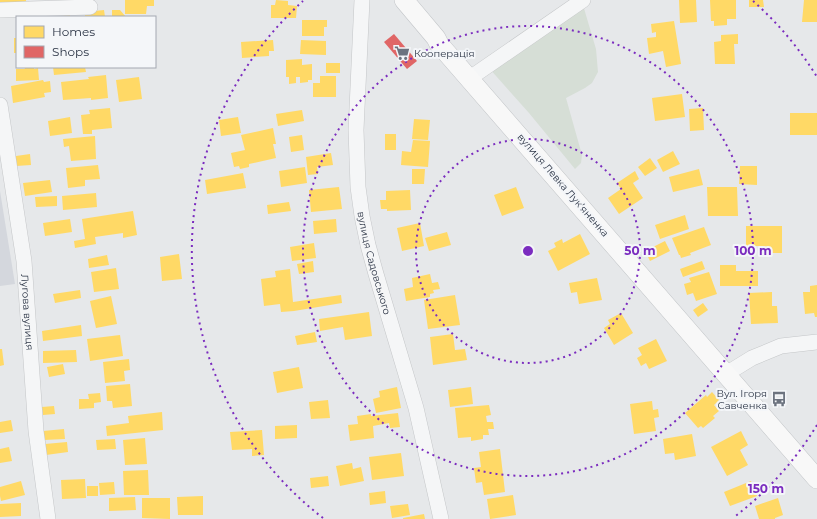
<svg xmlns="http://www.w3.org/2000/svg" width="817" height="519" viewBox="0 0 817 519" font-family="Montserrat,sans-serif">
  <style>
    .built { fill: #d4d7dd }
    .green { fill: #d6ded6 }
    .homes { fill: #ffd966 }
    .shops { fill: #e06666 }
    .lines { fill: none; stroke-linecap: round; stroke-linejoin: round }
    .minor-casing { stroke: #c4c6c8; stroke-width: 16 }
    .major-casing { stroke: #c2c5c8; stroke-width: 20 }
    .minor { stroke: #f5f6f7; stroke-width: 15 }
    .major { stroke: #f8f8f8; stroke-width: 19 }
    .ring { fill: none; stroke: #7b2cbf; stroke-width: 2; stroke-dasharray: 2 4 }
    .labels { text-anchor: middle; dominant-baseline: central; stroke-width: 4; stroke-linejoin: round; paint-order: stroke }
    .poi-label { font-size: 10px; fill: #2b3445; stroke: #f4f6f9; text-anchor: start }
    .street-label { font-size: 10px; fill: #2b3445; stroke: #f4f6f9 }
    .centre { fill: #7b2cbf; stroke: #f4f6f9; stroke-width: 2 }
    .ring-label { font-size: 12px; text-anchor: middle; font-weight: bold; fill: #7b2cbf; stroke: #f4f6f9; stroke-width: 4; stroke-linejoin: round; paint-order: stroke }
  </style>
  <rect width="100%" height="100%" fill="#e6e8ea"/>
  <!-- built -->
  <path class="built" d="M 0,191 L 15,284 L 0,286 Z"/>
  <!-- green -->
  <path class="green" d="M 583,5 L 596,49 L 598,72 L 592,83 L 585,88 L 566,98 L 582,155 L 581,163 L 575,169 L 529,113 L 489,68 Z"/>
  <!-- homes -->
  <path class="homes" d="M 0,0 L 26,0 L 26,4 L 0,4 Z
    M 125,0 L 154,0 L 154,6 L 147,6 L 146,14 L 125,14 Z
    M 276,0 L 288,1 L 288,5 L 297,6 L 296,18 L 271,18 L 271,5 L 275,5 Z
    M 679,0 L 696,0 L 697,22 L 680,23 Z
    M 710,0 L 736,0 L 736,19 L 727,19 L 727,25 L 714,26 L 714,21 L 711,21 Z
    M 749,0 L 763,0 L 764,7 L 749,7 Z
    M 804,0 L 817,0 L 817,22 L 802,22 Z
    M 104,10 L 105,17 L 85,17 L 85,12 Z
    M 112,10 L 120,10 L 126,17 L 112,17 Z
    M 70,11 L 70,17 L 39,17 L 39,12 Z
    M 302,20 L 327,20 L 327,27 L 324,27 L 324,36 L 302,36 Z
    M 674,21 L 681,64 L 666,67 L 663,51 L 649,54 L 647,38 L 656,37 L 656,32 L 652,33 L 651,24 Z
    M 738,34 L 738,44 L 734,44 L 735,64 L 715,64 L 714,42 L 721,41 L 721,35 Z
    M 14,38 L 17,38 L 17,53 L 14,53 Z
    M 273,40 L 274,51 L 269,51 L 269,56 L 242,58 L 241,42 Z
    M 301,40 L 326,41 L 326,55 L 300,54 Z
    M 302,59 L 302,65 L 312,64 L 312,80 L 308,80 L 308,82 L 300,83 L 300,77 L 296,77 L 296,83 L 289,84 L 289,77 L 286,77 L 286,60 Z
    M 326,63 L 340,63 L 340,73 L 326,73 Z
    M 24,67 L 34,67 L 34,69 L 38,68 L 39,80 L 16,81 L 16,69 L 25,69 Z
    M 53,67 L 85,67 L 86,72 L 54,75 Z
    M 106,75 L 108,98 L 91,100 L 91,98 L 63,100 L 61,82 L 89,79 L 88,77 Z
    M 320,76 L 336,76 L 336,97 L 313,97 L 313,83 L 320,83 Z
    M 139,77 L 142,99 L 119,102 L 116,80 Z
    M 43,80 L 44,82 L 50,81 L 51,92 L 44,93 L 45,97 L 13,103 L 11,86 Z
    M 682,94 L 685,117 L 655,121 L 652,98 Z
    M 110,108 L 112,128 L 92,130 L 92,134 L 83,134 L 81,115 L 90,114 L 89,110 Z
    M 703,108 L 704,130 L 690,131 L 689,109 Z
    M 302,110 L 304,121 L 278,126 L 276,114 Z
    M 790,113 L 817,113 L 817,135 L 790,135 Z
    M 70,117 L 72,133 L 50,136 L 48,121 Z
    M 238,117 L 241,133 L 221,136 L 219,120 Z
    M 414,119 L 430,120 L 428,140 L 412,139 Z
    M 273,128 L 276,144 L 273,144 L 276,158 L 249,164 L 249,167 L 240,169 L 239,166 L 234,167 L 231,153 L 245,150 L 241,135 Z
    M 385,134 L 396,134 L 396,150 L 385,150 Z
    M 302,135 L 304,150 L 291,152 L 289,137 Z
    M 95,136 L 96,159 L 71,161 L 69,146 L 64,147 L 63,139 Z
    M 413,140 L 430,141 L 428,167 L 401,165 L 402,151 L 411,152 Z
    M 673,151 L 680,164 L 663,172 L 657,160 Z
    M 331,153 L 333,165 L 317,167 L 318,174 L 308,175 L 306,157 Z
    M 30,154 L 31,165 L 16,166 L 16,156 Z
    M 650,158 L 657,168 L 645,176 L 638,167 Z
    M 98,165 L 100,179 L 85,180 L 85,186 L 68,188 L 66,168 Z
    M 740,166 L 757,166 L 757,185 L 739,184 Z
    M 305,167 L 307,183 L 281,187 L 279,171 Z
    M 412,169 L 425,169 L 424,184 L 412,184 Z
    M 699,169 L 703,185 L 673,192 L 669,177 Z
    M 635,171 L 639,179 L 633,183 L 643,198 L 619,214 L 608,198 L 621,189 L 617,183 Z
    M 243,173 L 246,188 L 207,194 L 205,180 Z
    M 50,180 L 52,192 L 25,196 L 23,183 Z
    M 339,187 L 342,209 L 311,212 L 309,190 Z
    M 516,187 L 524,208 L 502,216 L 494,195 Z
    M 707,187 L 737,187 L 738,216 L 708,216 Z
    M 410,190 L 411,210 L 387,211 L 387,209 L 381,209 L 380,200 L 386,200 L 386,191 Z
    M 96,193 L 97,207 L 63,210 L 62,196 Z
    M 57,196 L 57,206 L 36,207 L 35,197 Z
    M 289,202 L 291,211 L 268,214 L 267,205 Z
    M 133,211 L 137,235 L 123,238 L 123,233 L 95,237 L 96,244 L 75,248 L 74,241 L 85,239 L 82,219 Z
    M 685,215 L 689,229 L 660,239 L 655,225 Z
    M 70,219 L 72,232 L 45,236 L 43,223 Z
    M 336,219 L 337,232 L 314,234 L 313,221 Z
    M 420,223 L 424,246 L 402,251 L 397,228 Z
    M 746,226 L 782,226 L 782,253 L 762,253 L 762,246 L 746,246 Z
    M 704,227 L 711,245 L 690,253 L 691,255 L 681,258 L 680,255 L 679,255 L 672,238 Z
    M 447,232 L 451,245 L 429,251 L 425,238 Z
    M 580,234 L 590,254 L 558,271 L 548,251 L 556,247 L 554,243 L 562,239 L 563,243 Z
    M 665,241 L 670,251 L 650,261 L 645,251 Z
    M 314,243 L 316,258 L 292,261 L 290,247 Z
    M 179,254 L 182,279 L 162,281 L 160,257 Z
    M 107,255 L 109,265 L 89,268 L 88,259 Z
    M 313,261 L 314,272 L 299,274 L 297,264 Z
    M 702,261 L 705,269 L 683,277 L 680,269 Z
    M 720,265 L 736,265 L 736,271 L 758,271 L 758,286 L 720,286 Z
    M 116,268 L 119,289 L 94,292 L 91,272 Z
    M 290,269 L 293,302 L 341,295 L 342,303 L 294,311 L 281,312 L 280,304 L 264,306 L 261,279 L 276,277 L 275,271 Z
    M 709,272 L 717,294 L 696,301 L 693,293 L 687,295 L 684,284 L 691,282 L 689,278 Z
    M 430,274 L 432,283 L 438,282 L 440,289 L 433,290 L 434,293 L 430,294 L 430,297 L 406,301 L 404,289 L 413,287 L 412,278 Z
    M 597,278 L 602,300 L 579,304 L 577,292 L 571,293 L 569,283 Z
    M 817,285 L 817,317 L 815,317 L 814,313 L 805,314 L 803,292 L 810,292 L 810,286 Z
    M 80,290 L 81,298 L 55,303 L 53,294 Z
    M 772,292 L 772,306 L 777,306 L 778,323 L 751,324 L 749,293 Z
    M 455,295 L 460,325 L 428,329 L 424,300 Z
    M 111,296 L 117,324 L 96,328 L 90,301 Z
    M 703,303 L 708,310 L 698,317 L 693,310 Z
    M 369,312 L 372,336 L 345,340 L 343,327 L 320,331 L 319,319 Z
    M 621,313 L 633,333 L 614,345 L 604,328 L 610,324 L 608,320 Z
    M 81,325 L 82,336 L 43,341 L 42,331 Z
    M 315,332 L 317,342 L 297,345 L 295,336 Z
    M 453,334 L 455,350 L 465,349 L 467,360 L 433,365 L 430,337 Z
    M 120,335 L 123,356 L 90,361 L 87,339 Z
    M 656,339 L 667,361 L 649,369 L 646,363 L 641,366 L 637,358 L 642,355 L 638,348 Z
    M 0,349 L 2,349 L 4,365 L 0,366 Z
    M 76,350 L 77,362 L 43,363 L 43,351 Z
    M 129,359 L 130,370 L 124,371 L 125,381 L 105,383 L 103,362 Z
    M 63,364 L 65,374 L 49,377 L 47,367 Z
    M 299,367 L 303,388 L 277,393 L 273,372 Z
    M 130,384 L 132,406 L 113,408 L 112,401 L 107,401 L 106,386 Z
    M 397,387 L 401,408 L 376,413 L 373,399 L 380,397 L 379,391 Z
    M 471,387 L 473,404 L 450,407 L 448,390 Z
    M 712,392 L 719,400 L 714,405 L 719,411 L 713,416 L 715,418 L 703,428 L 701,426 L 698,428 L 685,413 L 706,395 L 707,397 Z
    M 100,393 L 101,402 L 94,403 L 94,408 L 79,409 L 79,399 L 89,399 L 88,394 Z
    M 328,400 L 330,418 L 311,419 L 309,402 Z
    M 652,401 L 653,410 L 658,409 L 659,417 L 654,418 L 656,431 L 634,434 L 630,404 Z
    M 489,405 L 491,415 L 486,416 L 487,422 L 493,422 L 494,429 L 488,429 L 489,435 L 483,435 L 483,439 L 471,441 L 471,437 L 458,438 L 455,408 Z
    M 54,406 L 55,414 L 43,415 L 42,407 Z
    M 162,412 L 163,430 L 107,436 L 106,426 L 129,423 L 128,416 Z
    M 398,413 L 400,427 L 390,428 L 389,423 L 373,426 L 374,438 L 350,441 L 348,425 L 358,424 L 357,416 L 371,414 L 371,416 Z
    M 11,420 L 13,431 L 0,433 L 0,422 Z
    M 297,425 L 297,438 L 275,439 L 275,426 Z
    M 64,429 L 65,439 L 44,440 L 43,431 Z
    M 262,430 L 264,455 L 252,456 L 252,449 L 232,450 L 230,432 Z
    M 741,431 L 748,445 L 740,450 L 748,465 L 727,476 L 711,447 Z
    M 692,434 L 696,456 L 675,460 L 674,453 L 665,454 L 663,439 Z
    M 145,438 L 147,464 L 125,465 L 123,440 Z
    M 115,439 L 116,449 L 97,450 L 96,440 Z
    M 67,442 L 68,452 L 46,455 L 45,444 Z
    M 9,447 L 12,461 L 0,463 L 0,449 Z
    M 500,449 L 505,492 L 484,495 L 482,482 L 476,483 L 474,468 L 481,467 L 479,452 Z
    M 401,453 L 404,476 L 372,480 L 369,457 Z
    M 352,463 L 353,469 L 361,467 L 364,481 L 340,486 L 336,466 Z
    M 148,470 L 149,495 L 124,495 L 123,471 Z
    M 328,476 L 329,486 L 311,488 L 310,478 Z
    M 85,479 L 86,498 L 62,499 L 61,480 Z
    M 21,481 L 25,495 L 1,501 L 0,496 L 0,487 Z
    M 751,481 L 757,496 L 730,506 L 724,492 Z
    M 114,482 L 115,494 L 100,495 L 99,483 Z
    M 87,486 L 98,486 L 98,496 L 87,496 Z
    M 385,491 L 386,503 L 370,505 L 369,493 Z
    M 513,495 L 516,515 L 490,519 L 487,499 Z
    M 203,496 L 203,515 L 178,515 L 177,497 Z
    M 135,497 L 136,510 L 109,511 L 109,498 Z
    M 142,498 L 170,498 L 170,519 L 142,518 Z
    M 778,498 L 783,515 L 775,518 L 775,519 L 759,519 L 755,506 Z
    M 21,503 L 21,516 L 0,517 L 0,504 Z
    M 408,504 L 410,515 L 392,518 L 390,506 Z
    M 424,514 L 425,519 L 403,519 L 403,518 Z"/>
  <!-- shops -->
  <path class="shops" d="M 394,34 L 417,61 L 407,69 L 384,42 Z"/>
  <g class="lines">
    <!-- minor casing -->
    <g class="minor-casing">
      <g id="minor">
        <path id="s1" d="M 362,0 L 356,130 L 358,187 L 362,216 L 368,245 L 376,274 L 416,408 L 441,519"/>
        <path d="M 0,10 L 90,7"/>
        <path d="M 470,78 L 583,0"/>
        <path id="s2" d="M 0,105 L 24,261 L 36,431 L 48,519"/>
        <path d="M 726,374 L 752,358 L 781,346 L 817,342"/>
      </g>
    </g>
    <!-- major casing -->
    <g class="major-casing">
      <path id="major" d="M 404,0 L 436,38 L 439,44 L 817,479"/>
    </g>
    <!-- minor -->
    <use href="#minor" class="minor"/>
    <!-- major -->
    <use href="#major" class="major"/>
  </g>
  <!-- distance rings -->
  <g class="ring">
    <circle cx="528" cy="251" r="112"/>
    <circle cx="528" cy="251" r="225"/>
    <path d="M817 425A337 337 0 0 1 733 518M323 518A337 337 0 0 1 303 1M753 1A337 337 0 0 1 817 77"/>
  </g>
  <!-- icons -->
  <defs>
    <g id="supermarket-bare" transform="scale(1.2)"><path d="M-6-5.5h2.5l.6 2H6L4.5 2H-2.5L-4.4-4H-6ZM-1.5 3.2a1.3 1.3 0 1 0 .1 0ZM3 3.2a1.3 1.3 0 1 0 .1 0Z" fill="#6c737f" stroke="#f4f6f9" stroke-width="2.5" paint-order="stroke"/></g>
    <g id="bus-bare" transform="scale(1.2)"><path d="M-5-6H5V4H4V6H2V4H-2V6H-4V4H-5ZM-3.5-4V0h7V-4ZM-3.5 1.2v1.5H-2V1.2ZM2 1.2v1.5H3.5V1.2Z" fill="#6c737f" stroke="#f4f6f9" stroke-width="2.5" paint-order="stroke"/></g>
  </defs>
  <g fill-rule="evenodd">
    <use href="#supermarket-bare" x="402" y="53"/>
    <use href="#bus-bare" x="779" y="399"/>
  </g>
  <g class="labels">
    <!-- poi labels -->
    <g class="poi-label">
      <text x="414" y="53">Кооперація</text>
      <text x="767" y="393" text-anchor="end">Вул. Ігоря<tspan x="767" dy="12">Савченка</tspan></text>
    </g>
    <!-- street labels -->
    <g class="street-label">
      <text transform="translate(563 185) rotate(49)">вулиця Левка Лукʼяненка</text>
      <text stroke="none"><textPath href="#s1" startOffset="265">вулиця Садовського</textPath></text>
      <text stroke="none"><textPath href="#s2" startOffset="209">Лугова вулиця</textPath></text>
    </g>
  </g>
  <circle cx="528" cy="251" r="6" class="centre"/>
  <g class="ring-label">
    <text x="640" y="255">50 m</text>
    <text x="753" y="255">100 m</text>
    <text x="766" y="493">150 m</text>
  </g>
  <!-- legend -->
  <rect x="16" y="16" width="140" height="52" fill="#f4f6f9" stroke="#a4a8b1"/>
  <rect x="24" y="26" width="20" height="12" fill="#ffd966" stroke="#a4a8b1"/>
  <text x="52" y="36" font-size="12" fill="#2b3445">Homes</text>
  <rect x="24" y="46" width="20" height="12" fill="#e06666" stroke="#a4a8b1"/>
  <text x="52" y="56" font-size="12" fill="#2b3445">Shops</text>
</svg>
